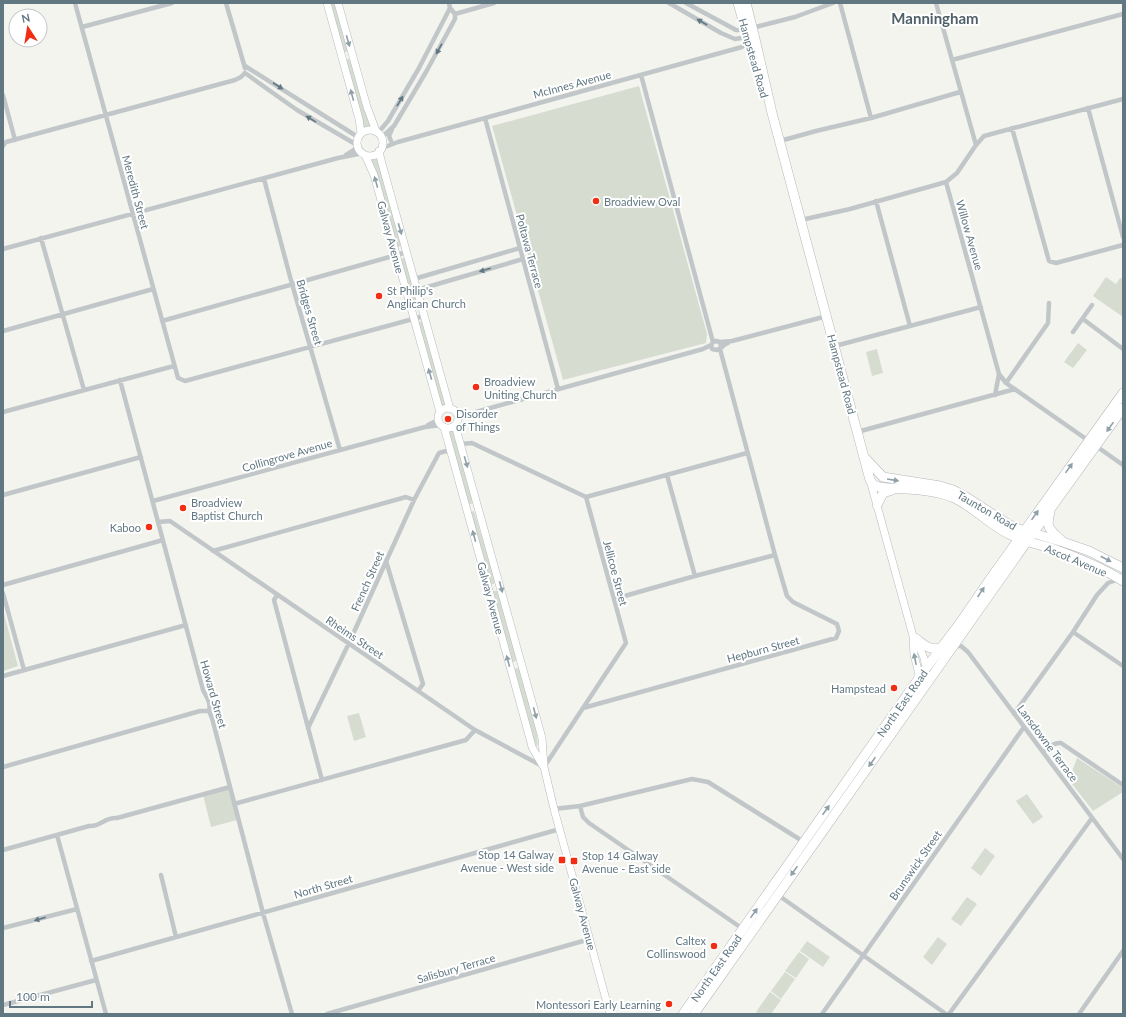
<svg xmlns="http://www.w3.org/2000/svg" width="1126" height="1017" viewBox="0 0 1126 1017" font-family="Lato,sans-serif">
  <style>
    .green { fill: #d6dcd0 }
    .lines { fill: none; stroke-linecap: round; stroke-linejoin: round }
    .secondary-casing { stroke: #b3babd; stroke-width: 8 }
    .highway-casing { stroke: #b3b8ba; stroke-width: 10 }
    .street { stroke: #c1c6c8; stroke-width: 4.5 }
    .secondary { stroke: #fff; stroke-width: 7 }
    .highway { stroke: #fff; stroke-width: 9 }
    .oneway { fill: #617883 }
    .oneway2 { fill: #90a0a8 }
    .poi-dot { fill: #f12e13; stroke: #fff; stroke-width: 1.5 }
    .labels { text-anchor: middle; dominant-baseline: central; stroke-width: 4; stroke-linejoin: round; paint-order: stroke }
    .street-label { font-size: 11px; fill: #617883; stroke: #fff }
    .poi-label { font-size: 11px; fill: #617883; stroke: #fff; text-anchor: start }
    .district-label { font-size: 15px; font-weight: bold; fill: #4f6068; stroke: #fff }
  </style>
  <rect width="100%" height="100%" fill="#f4f4ef"/>
  <!-- green -->
  <path class="green" d="M 329,3 L 336,3 L 348,50 L 346,52 L 343,52 Z
    M 348,59 L 351,60 L 372,127 L 367,127 L 362,129 L 346,60 Z
    M 639,86 L 707,334 L 706,343 L 563,380 L 492,126 Z
    M 377,156 L 402,246 L 397,247 L 369,158 Z
    M 404,258 L 405,258 L 420,308 L 415,310 L 400,259 Z
    M 1106,277 L 1116,284 L 1120,278 L 1123,279 L 1123,317 L 1093,296 Z
    M 422,321 L 447,406 L 441,408 L 418,322 Z
    M 1078,343 L 1087,350 L 1073,368 L 1064,362 Z
    M 877,349 L 883,373 L 872,376 L 866,352 Z
    M 454,430 L 473,503 L 468,505 L 449,432 Z
    M 474,511 L 495,581 L 494,584 L 490,584 L 471,512 Z
    M 493,591 L 498,591 L 517,660 L 512,663 Z
    M 3,610 L 18,666 L 3,671 Z
    M 518,668 L 520,669 C 524,684 541,735 537,747 L 531,733 L 514,669 Z
    M 359,713 L 366,737 L 354,741 L 347,716 Z
    M 1077,758 L 1123,788 L 1123,792 L 1093,811 L 1069,780 Z
    M 229,788 L 237,820 L 211,827 L 203,795 Z
    M 1027,794 L 1043,817 L 1033,824 L 1016,801 Z
    M 985,848 L 995,856 L 981,876 L 971,868 Z
    M 967,897 L 977,904 L 961,926 L 951,919 Z
    M 938,937 L 947,944 L 932,965 L 923,957 Z
    M 807,941 L 830,957 L 823,967 L 800,951 Z
    M 799,952 L 809,959 L 796,978 L 785,971 Z
    M 785,972 L 795,979 L 781,999 L 771,991 Z
    M 770,992 L 781,1000 L 771,1014 L 758,1014 L 756,1012 Z"/>
  <g class="lines">
    <!-- secondary casing -->
    <g class="secondary-casing">
      <path id="secondary" d="M 327,3 L 359,119 L 361,133
        M 338,3 L 367,107 L 376,131
        M357 143a13 13 0 1 1 26 0a13 13 0 1 1-26 0Z
        M 379,151 L 381,160 L 450,409
        M 365,155 L 374,175 L 440,412
        M438 418a10 10 0 1 1 20 0a10 10 0 1 1-20 0Z
        M 455,425 L 542,738 L 544,767 L 554,809 L 610,1014
        M 444,427 L 530,739 L 532,747 L 543,766
        M 870,480 L 913,636 L 914,655 L 918,670 L 918,681
        M 916,639 L 924,658 L 926,668"/>
    </g>
    <!-- highway casing -->
    <g class="highway-casing">
      <path id="highway" d="M 738,3 L 755,62
        M 746,3 L 756,43 L 772,113 L 870,480 L 874,485 L 879,487 C 902,490 933,488 954,498 C 976,508 991,527 1013,536 C 1025,542 1038,544 1051,548 C 1076,557 1101,567 1123,581
        M 865,458 L 883,477 L 940,486 L 953,490 L 966,497 L 1008,524 L 1019,529 L 1063,542 L 1089,551 L 1123,568
        M 877,505 L 883,493 L 892,490
        M 1050,512 C 1045,529 1051,530 1062,541
        M 915,638 C 926,646 929,651 943,647
        M 683,1014 L 926,668 L 960,623 L 988,582 L 1123,393
        M 694,1014 L 1023,547 L 1123,408"/>
    </g>
    <!-- street -->
    <path class="street" d="M 75,3 L 178,378 L 185,381 L 424,316
      M 226,3 L 245,68
      M 669,3 L 721,33 L 735,39 L 747,37
      M 686,3 L 736,30 L 746,30
      M 840,3 L 871,118
      M 936,3 L 976,145 L 957,173 L 946,182 L 999,374 L 1006,383 L 1089,441
      M 455,14 L 494,3
      M 82,27 L 172,3
      M 752,28 L 795,17 L 833,3
      M 952,60 L 1123,14
      M 245,66 L 358,137
      M 245,73 L 297,110 L 357,145
      M 641,75 L 713,342
      M 3,95 L 15,140
      M 1088,108 L 1123,237
      M 485,118 L 558,389
      M 1012,128 L 1049,261 L 1056,263 L 1123,245
      M 378,133 L 388,121 L 419,68 L 450,8
      M 381,138 L 394,126 L 426,72 L 455,19 L 455,14 L 450,8 L 449,3
      M 391,141 L 389,136 L 392,129
      M 780,141 L 816,131 L 871,118 L 960,92
      M 976,145 L 984,136 L 1123,99
      M 3,146 L 6,142 L 235,80 L 241,77 L 245,73
      M 380,149 L 398,142 L 742,47 L 749,40
      M 346,155 L 354,150 L 357,146
      M 264,179 L 292,284 L 340,450
      M 876,201 L 910,326
      M 801,220 L 850,209 L 946,182
      M 41,238 L 84,390
      M 3,249 L 338,158 L 363,153
      M 414,279 L 520,248
      M 417,290 L 523,259
      M 1083,319 L 1123,349
      M 162,321 L 407,252
      M 3,331 L 153,289
      M 1073,332 L 1092,305
      M 720,342 L 732,341 L 827,316
      M 721,346 L 720,342 L 716,341 L 713,342 L 711,345 L 712,349 L 717,350 C 721,349 723,345 728,343
      M 835,346 L 981,307
      M 120,380 L 203,690 C 207,698 211,702 209,711 L 212,718 L 263,913 L 292,1014
      M 1006,383 L 1048,323 L 1049,303
      M 995,395 L 999,374
      M 3,412 L 174,366
      M 456,414 L 465,415
      M 457,421 L 465,415 L 703,349 L 711,345
      M 428,425 L 438,420
      M 857,432 L 1015,389
      M 1096,446 L 1123,465
      M 667,475 L 695,576
      M 3,495 L 141,457
      M 586,497 L 747,453
      M 153,501 L 425,427 L 441,425
      M 158,522 L 170,521 L 475,730 L 544,767 L 626,643 L 586,497 L 472,443 L 461,444
      M 213,551 L 406,497 L 414,500
      M 386,561 L 423,684 L 418,691
      M 3,585 L 163,540
      M 3,593 L 24,670
      M 277,595 L 274,600 L 322,780
      M 614,599 L 695,576 L 775,555
      M 1073,632 L 1123,666
      M 955,646 L 961,646 L 968,652 L 1123,859
      M 3,676 L 186,625
      M 583,708 L 836,638 L 839,631 L 837,624 L 793,602 L 787,596 L 775,555 L 720,349
      M 1014,714 L 1073,632 L 1097,595 L 1108,583 L 1119,579
      M 308,728 L 349,643 L 414,500 L 439,453 L 450,450
      M 1043,752 C 1048,747 1054,742 1061,743 L 1123,785
      M 3,767 L 200,711 L 209,711
      M 234,804 L 466,740 L 475,730
      M 580,806 L 583,817 L 589,823 L 743,929
      M 554,809 L 580,806 L 692,779 L 708,782 L 804,842
      M 57,835 L 106,1014
      M 3,850 L 89,826 C 102,827 103,817 117,818 L 230,787
      M 161,875 L 176,937
      M 778,895 L 946,1014
      M 3,928 L 77,909
      M 91,961 L 560,829
      M 3,1005 L 96,980
      M 327,1014 L 590,939
      M 822,1014 L 1024,727
      M 949,1014 L 1092,818
      M 1079,1014 L 1123,951"/>
    <!-- secondary -->
    <use href="#secondary" class="secondary"/>
    <!-- highway -->
    <use href="#highway" class="highway"/>
  </g>
  <!-- one-way arrows -->
  <defs><path id="oneway-solid" d="M-6-.8H1V-3.2L6.5 0L1 3.2V.8H-6Z"/></defs>
  <g class="oneway">
    <use href="#oneway-solid" transform="translate(702 22) rotate(-150)"/>
    <use href="#oneway-solid" transform="translate(439 49) rotate(119)"/>
    <use href="#oneway-solid" transform="translate(278 86) rotate(33)"/>
    <use href="#oneway-solid" transform="translate(400 101) rotate(-59)"/>
    <use href="#oneway-solid" transform="translate(311 119) rotate(-149)"/>
    <use href="#oneway-solid" transform="translate(485 270) rotate(164)"/>
    <use href="#oneway-solid" transform="translate(40 919) rotate(164)"/>
  </g>
  <g class="oneway2">
    <use href="#oneway-solid" transform="translate(348 41) rotate(74)"/>
    <use href="#oneway-solid" transform="translate(352 95) rotate(-105)"/>
    <use href="#oneway-solid" transform="translate(376 182) rotate(-106)"/>
    <use href="#oneway-solid" transform="translate(400 229) rotate(74)"/>
    <use href="#oneway-solid" transform="translate(430 374) rotate(-106)"/>
    <use href="#oneway-solid" transform="translate(1110 427) rotate(125)"/>
    <use href="#oneway-solid" transform="translate(466 462) rotate(74)"/>
    <use href="#oneway-solid" transform="translate(1069 468) rotate(-54)"/>
    <use href="#oneway-solid" transform="translate(893 480) rotate(9)"/>
    <use href="#oneway-solid" transform="translate(1035 515) rotate(-55)"/>
    <use href="#oneway-solid" transform="translate(474 536) rotate(-105)"/>
    <use href="#oneway-solid" transform="translate(1106 559) rotate(27)"/>
    <use href="#oneway-solid" transform="translate(501 587) rotate(75)"/>
    <use href="#oneway-solid" transform="translate(981 592) rotate(-56)"/>
    <use href="#oneway-solid" transform="translate(915 659) rotate(-101)"/>
    <use href="#oneway-solid" transform="translate(508 661) rotate(-105)"/>
    <use href="#oneway-solid" transform="translate(535 713) rotate(75)"/>
    <use href="#oneway-solid" transform="translate(872 762) rotate(125)"/>
    <use href="#oneway-solid" transform="translate(826 810) rotate(-55)"/>
    <use href="#oneway-solid" transform="translate(794 871) rotate(125)"/>
    <use href="#oneway-solid" transform="translate(754 913) rotate(-55)"/>
  </g>
  <!-- markers -->
  <g class="poi-dot">
    <circle cx="596" cy="201" r="4"/>
    <circle cx="379" cy="296" r="4"/>
    <circle cx="476" cy="387" r="4"/>
    <circle cx="448" cy="419" r="4"/>
    <circle cx="183" cy="508" r="4"/>
    <circle cx="149" cy="527" r="4"/>
    <circle cx="894" cy="688" r="4"/>
    <rect x="558" y="856" width="8" height="8" rx="2"/>
    <rect x="570" y="857" width="8" height="8" rx="2"/>
    <circle cx="714" cy="946" r="4"/>
    <circle cx="669" cy="1004" r="4"/>
  </g>
  <g class="labels">
    <!-- street labels -->
    <g class="street-label">
      <text transform="translate(754 58) rotate(74)">Hampstead Road</text>
      <text transform="translate(572 84) rotate(-15)">McInnes Avenue</text>
      <text transform="translate(136 192) rotate(75)">Meredith Street</text>
      <text transform="translate(970 235) rotate(74)">Willow Avenue</text>
      <text transform="translate(391 237) rotate(75)">Galway Avenue</text>
      <text transform="translate(530 251) rotate(75)">Poltawa Terrace</text>
      <text transform="translate(310 312) rotate(74)">Bridges Street</text>
      <text transform="translate(842 374) rotate(75)">Hampstead Road</text>
      <text transform="translate(287 455) rotate(-16)">Collingrove Avenue</text>
      <text transform="translate(987 510) rotate(30)">Taunton Road</text>
      <text transform="translate(1076 560) rotate(23)">Ascot Avenue</text>
      <text transform="translate(616 573) rotate(75)">Jellicoe Street</text>
      <text transform="translate(367 581) rotate(-66)">French Street</text>
      <text transform="translate(491 598) rotate(75)">Galway Avenue</text>
      <text transform="translate(355 637) rotate(34)">Rheims Street</text>
      <text transform="translate(763 649) rotate(-15)">Hepburn Street</text>
      <text transform="translate(214 694) rotate(74)">Howard Street</text>
      <text transform="translate(902 703) rotate(-55)">North East Road</text>
      <text transform="translate(1048 743) rotate(53)">Lansdowne Terrace</text>
      <text transform="translate(915 865) rotate(-55)">Brunswick Street</text>
      <text transform="translate(323 886) rotate(-16)">North Street</text>
      <text transform="translate(583 914) rotate(75)">Galway Avenue</text>
      <text transform="translate(456 968) rotate(-16)">Salisbury Terrace</text>
      <text transform="translate(716 968) rotate(-55)">North East Road</text>
    </g>
    <!-- poi labels -->
    <g class="poi-label">
      <text x="604" y="201">Broadview Oval</text>
      <text x="387" y="290">St Philip's<tspan x="387" dy="13">Anglican Church</tspan></text>
      <text x="484" y="381">Broadview<tspan x="484" dy="13">Uniting Church</tspan></text>
      <text x="456" y="413">Disorder<tspan x="456" dy="13">of Things</tspan></text>
      <text x="191" y="502">Broadview<tspan x="191" dy="13">Baptist Church</tspan></text>
      <text x="141" y="527" text-anchor="end">Kaboo</text>
      <text x="886" y="688" text-anchor="end">Hampstead</text>
      <text x="554" y="854" text-anchor="end">Stop 14 Galway<tspan x="554" dy="13">Avenue - West side</tspan></text>
      <text x="582" y="855">Stop 14 Galway<tspan x="582" dy="13">Avenue - East side</tspan></text>
      <text x="706" y="940" text-anchor="end">Caltex<tspan x="706" dy="13">Collinswood</tspan></text>
      <text x="661" y="1004" text-anchor="end">Montessori Early Learning</text>
    </g>
    <!-- district labels -->
    <g class="district-label">
      <text x="935" y="18">Manningham</text>
    </g>
  </g>
  <!-- border -->
  <rect width="1126" height="1017" fill="none" stroke="#617883" stroke-width="8"/>
  <!-- north arrow -->
  <g transform="translate(28 28) rotate(348)"><circle r="19" fill="#ffffff" stroke="#c0c9cd"/>
  <path d="M0-3L7 15L0 10L-7 15Z" fill="#f12e13"/>
  <text y="-6" font-size="11" font-weight="bold" text-anchor="middle" fill="#617883">N</text>
  </g>
  <!-- scale -->
  <path d="M10 1001v6h82v-6" fill="none" stroke="#617883" stroke-width="2"/>
  <text x="16" y="1001" font-size="12" fill="#617883" stroke="#ffffff" stroke-width="3" paint-order="stroke">100 m</text>
</svg>
